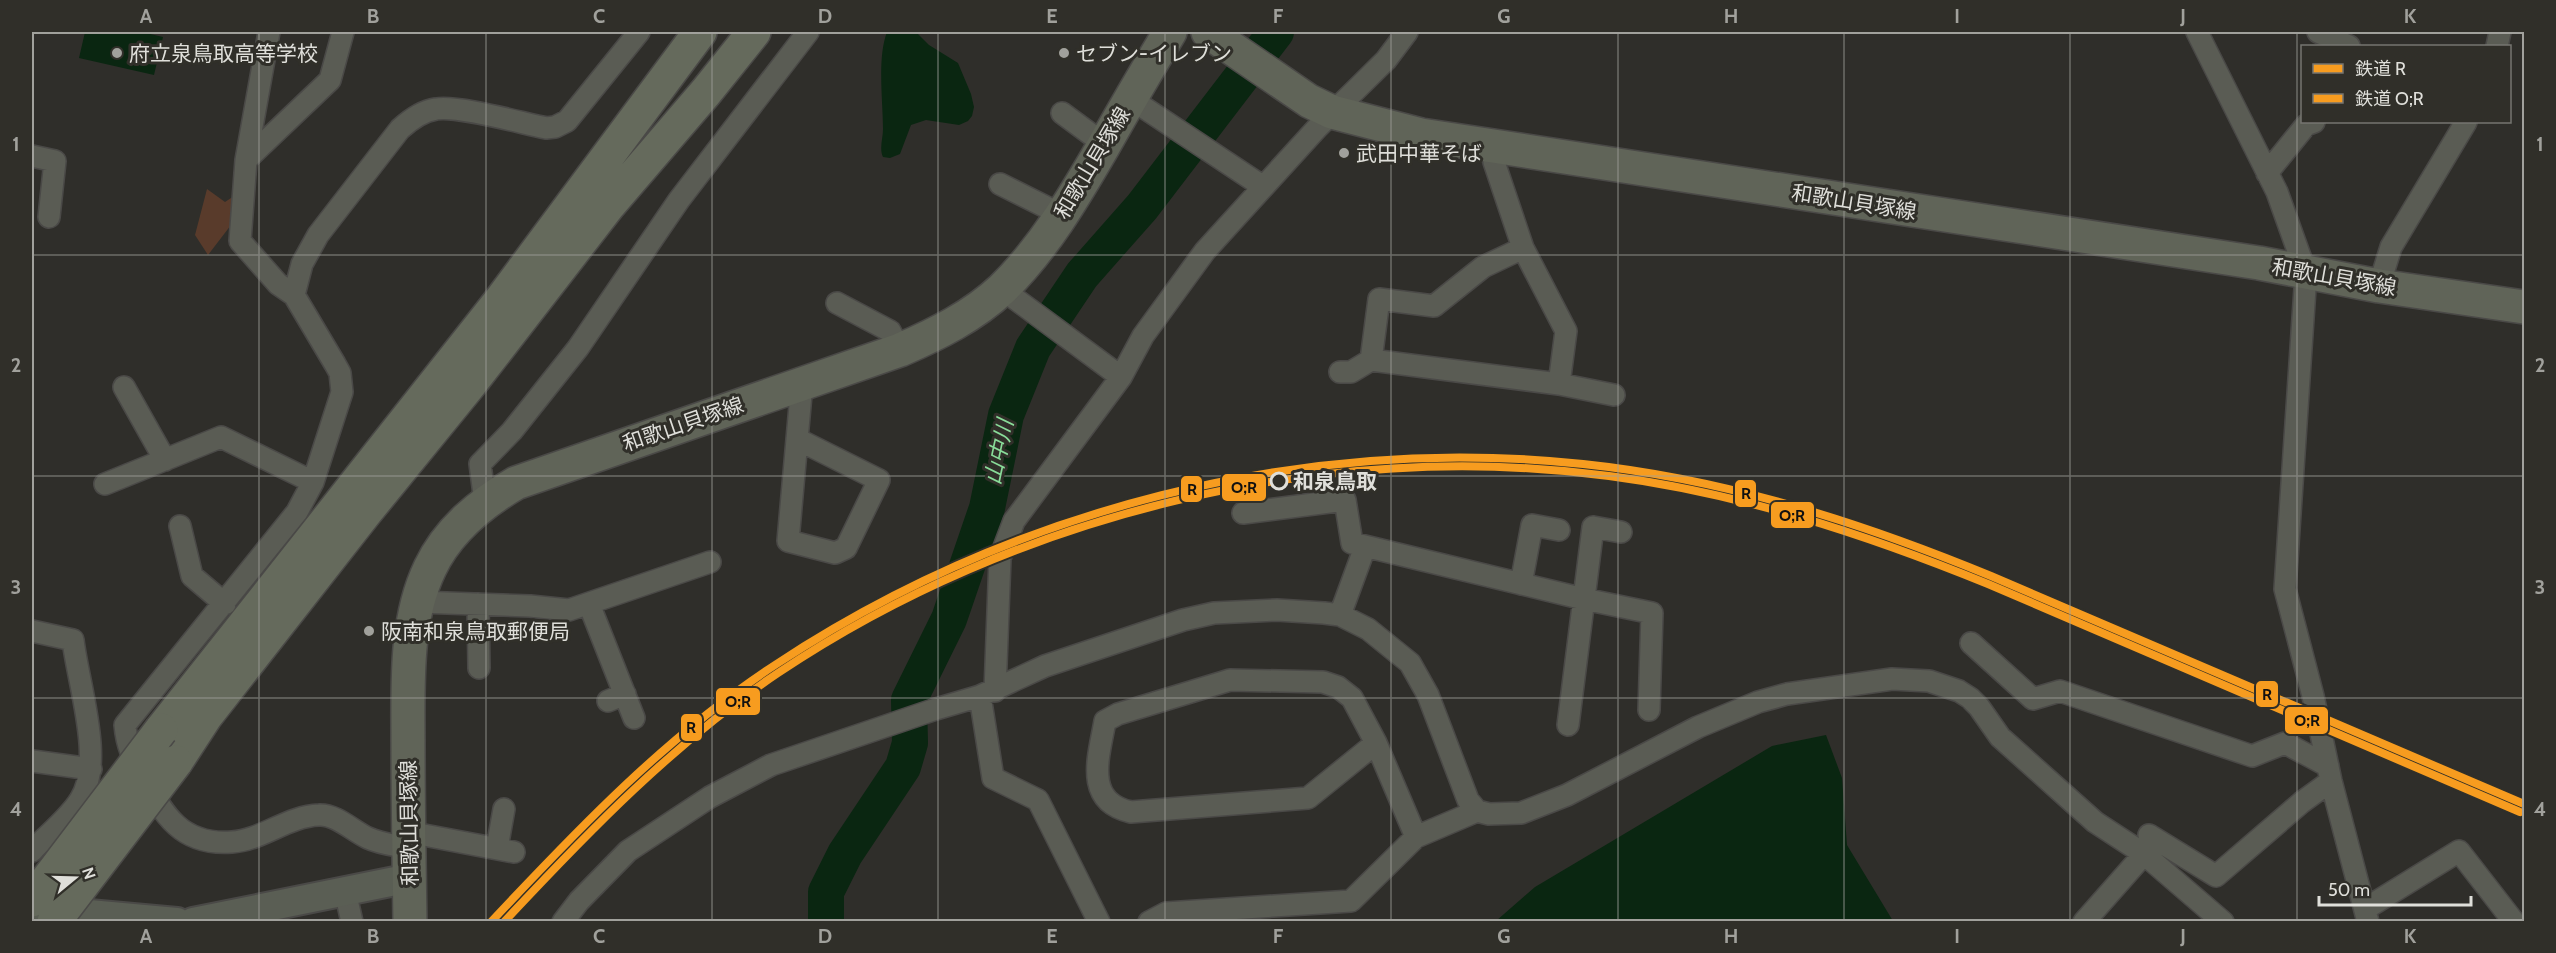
<svg xmlns="http://www.w3.org/2000/svg" width="2556" height="953" viewBox="0 0 2556 953" font-family="Cabin,'Noto Sans JP',sans-serif">
  <style>
    .green { fill: #593b2b }
    .water { fill: #0a2611 }
    .lines { fill: none; stroke-linecap: round; stroke-linejoin: round }
    .river { stroke: #0a2611; stroke-width: 36 }
    .street-casing { stroke: #4a4947; stroke-width: 24 }
    .secondary-casing { stroke: #4a4947; stroke-width: 32 }
    .primary-casing { stroke: #4a4947; stroke-width: 36 }
    .highway-casing { stroke: #4a4947; stroke-width: 36 }
    .street { stroke: #5a5c54; stroke-width: 21 }
    .secondary { stroke: #5a5e54; stroke-width: 28 }
    .primary { stroke: #606458; stroke-width: 33 }
    .highway { stroke: #656a5c; stroke-width: 33 }
    .highway-bridge-casing { stroke: #4a4947; stroke-width: 36; stroke-linecap: butt }
    .highway-bridge { stroke: #656a5c; stroke-width: 33 }
    .rail-1-casing { stroke: #302f29; stroke-width: 12 }
    .rail-2-casing { stroke: #302f29; stroke-width: 12 }
    .rail-1 { stroke: #f79c1f; stroke-width: 8 }
    .rail-2 { stroke: #f79c1f; stroke-width: 8 }
    .grid { fill: none; stroke: #a1a19c; stroke-width: 1.5; stroke-opacity: 0.55 }
    .poi-dot { fill: #a1a19c; stroke: #302f29; stroke-width: 2 }
    .stop-dot { fill: #302f29; stroke: #dfdfda; stroke-width: 3 }
    .labels { text-anchor: middle; dominant-baseline: central; stroke-width: 6; stroke-linejoin: round; paint-order: stroke }
    .poi-label { font-size: 21px; fill: #dfdfda; stroke: #302f29; text-anchor: start }
    .street-label { font-size: 21px; fill: #dfdfda; stroke: #302f29 }
    .stop-label { font-size: 21px; font-weight: bold; fill: #dfdfda; stroke: #302f29; text-anchor: start }
    .water-label { font-size: 22px; font-style: italic; fill: #89dc99; stroke: #302f29 }
    .line-badge { stroke: #302f29; stroke-width: 2 }
    .pale-badge-label { font-size: 16px; text-anchor: middle; font-weight: bold; fill: #111 }
    .neatline { fill: none; stroke: #a1a19c; stroke-width: 2 }
    .grid-label { font-size: 20px; text-anchor: middle; font-weight: bold; fill: #a1a19c }
  </style>
  <rect width="100%" height="100%" fill="#2f2e2a"/>
  <!-- green -->
  <path class="green" d="M 207,189 L 225,202 L 234,196 L 231,225 L 208,255 L 195,235 Z"/>
  <!-- water -->
  <path class="water" d="M 85,32 L 142,32 L 163,37 L 154,75 L 79,58 Z
    M 887,32 L 916,32 L 929,45 L 958,63 L 971,94 L 974,107 L 972,116 L 968,121 L 959,125 L 926,120 L 911,125 L 900,154 L 890,158 L 883,157 C 879,149 883,138 883,129 C 883,101 877,58 887,32 Z
    M 1826,735 L 1842,778 L 1847,845 L 1893,921 L 1496,921 L 1535,887 L 1772,746 Z"/>
  <g class="lines">
    <!-- river -->
    <path class="river" d="M 826,922 L 826,892 L 845,854 L 903,767 L 910,743 L 909,700 L 949,619 L 987,508 L 1006,415 L 1033,348 L 1082,275 L 1142,207 L 1276,32"/>
    <!-- street casing -->
    <g class="street-casing">
      <path id="street" d="M 269,32 L 246,160 L 240,241 L 278,284 L 294,295
        M 2197,32 L 2277,192 L 2306,273 L 2285,589 L 2313,696 L 2331,781 L 2368,922
        M 2318,32 L 2349,46
        M 2497,46 L 2500,32
        M 1131,99 L 1262,186
        M 1062,113 L 1104,144
        M 1494,148 L 1494,162 L 1523,248 L 1566,331 L 1559,384
        M 32,156 L 55,161 L 49,217
        M 246,160 L 330,80 L 343,32
        M 2267,173 L 2306,125 L 2314,122
        M 1000,184 L 1062,215
        M 1523,248 L 1483,267 L 1434,306 L 1379,299 L 1371,360 L 1559,384 L 1614,395
        M 2379,286 L 2391,247 L 2466,122
        M 1002,289 L 1121,377
        M 837,303 L 890,331 L 900,350
        M 1340,372 L 1351,372 L 1371,360
        M 124,387 L 165,460
        M 797,439 L 879,480 L 846,548 L 835,553 L 788,541 L 802,383
        M 105,484 L 221,437 L 313,482
        M 485,502 L 480,464 L 512,431 L 578,348 L 679,200 L 808,32
        M 1243,513 L 1345,500 L 1352,543 L 1584,599 L 1652,613 L 1649,710
        M 180,526 L 192,576 L 225,604
        M 1521,584 L 1532,525 L 1559,530
        M 418,602 L 530,606 L 569,610 L 710,562
        M 478,604 L 479,668
        M 589,604 L 634,718
        M 1340,615 L 1365,547
        M 32,631 L 73,640 C 78,684 105,762 80,800 C 69,818 46,836 32,851
        M 1971,643 L 2033,699 L 2060,691 L 2252,756 L 2285,743 L 2328,766
        M 995,691 L 1000,558 L 1014,521 L 1121,377 L 1143,336 L 1205,251 L 1318,127 L 1386,60 L 1407,32
        M 980,696 L 993,778 L 1038,800 L 1099,922
        M 608,701 L 625,694
        M 1568,725 L 1593,527 L 1621,532
        M 1376,743 L 1308,798 L 1131,812 C 1083,801 1099,756 1105,721 L 1118,714 L 1230,680 L 1323,682 L 1338,687 L 1352,698 L 1376,743 L 1416,837
        M 32,761 L 91,769
        M 408,832 L 514,852
        M 2149,835 L 2216,876 L 2302,802 L 2331,781
        M 408,848 C 395,845 381,844 368,838 C 353,831 336,814 319,815 C 288,816 262,840 232,842 C 182,846 163,815 143,776 C 133,758 127,747 125,725 L 297,512 L 313,482 L 342,392 L 340,373 L 335,364 L 294,295 L 302,264 L 318,235 L 400,129 C 411,119 422,111 436,109 C 458,105 521,123 546,128 L 555,127 L 567,121 L 639,32
        M 497,848 L 504,809
        M 345,891 L 352,922
        M 2365,909 L 2459,851 L 2514,922
        M 563,922 L 579,901 L 628,851 L 710,797 L 771,765 L 936,709 L 980,696 L 1045,666 L 1183,620 L 1214,613 L 1277,610 L 1324,613 L 1340,615 L 1368,629 L 1410,663 L 1428,695 L 1468,800 L 1477,811 L 1489,814 L 1521,813 L 1567,795 L 1698,727 L 1758,702 L 1787,694 L 1892,679 L 1929,681 L 1959,691 L 1970,698 L 1979,707 L 2000,737 L 2095,822 L 2144,854 L 2223,922
        M 1149,922 L 1166,913 L 1351,901 L 1416,837 L 1477,811
        M 2084,922 L 2144,854"/>
    </g>
    <!-- secondary casing -->
    <g class="secondary-casing">
      <path id="secondary" d="M 45,910 L 177,922
        M 193,922 L 410,878"/>
    </g>
    <!-- primary casing -->
    <g class="primary-casing">
      <path id="primary" d="M 1208,32 L 1309,101 L 1332,112 L 1421,135 L 2259,263 L 2379,286 L 2524,307
        M 410,922 C 409,861 408,800 408,739 C 408,683 405,620 430,568 C 448,530 480,504 516,483 L 900,350 C 937,334 973,316 1002,289 C 1044,248 1074,197 1103,147 C 1125,108 1147,70 1170,32"/>
    </g>
    <!-- highway casing -->
    <g class="highway-casing">
      <path id="highway" d="M 161,730 L 500,301 L 700,32
        M 176,762 L 206,716 L 365,513 L 471,383 L 609,205 L 706,92 L 754,32"/>
    </g>
    <!-- street -->
    <use href="#street" class="street"/>
    <!-- secondary -->
    <use href="#secondary" class="secondary"/>
    <!-- primary -->
    <use href="#primary" class="primary"/>
    <!-- highway -->
    <use href="#highway" class="highway"/>
    <!-- highway-bridge casing -->
    <g class="highway-bridge-casing">
      <path id="highway-bridge" d="M 32,900 L 161,730
        M 54,922 L 176,762"/>
    </g>
    <!-- highway-bridge -->
    <use href="#highway-bridge" class="highway-bridge"/>
    <!-- rail-1 casing -->
    <g class="rail-1-casing">
      <path id="rail-1" d="M 491,922 C 578,829 668,735 775,665 C 1010,510 1302,434 1583,464 C 1725,479 1860,522 1991,576 L 2524,804"/>
    </g>
    <!-- rail-2 casing -->
    <g class="rail-2-casing">
      <path id="rail-2" d="M 504,922 C 588,832 675,742 778,673 C 1015,514 1325,438 1609,476 C 1740,493 1865,534 1988,584 L 2520,812"/>
    </g>
    <!-- rail-1 -->
    <use href="#rail-1" class="rail-1"/>
    <!-- rail-2 -->
    <use href="#rail-2" class="rail-2"/>
  </g>
  <!-- grid -->
  <path class="grid" d="M 259,32 L 259,922M 486,32 L 486,922M 712,32 L 712,922M 938,32 L 938,922M 1165,32 L 1165,922M 1391,32 L 1391,922M 1618,32 L 1618,922M 1844,32 L 1844,922M 2070,32 L 2070,922M 2297,32 L 2297,922M 32,255 L 2524,255M 32,476 L 2524,476M 32,698 L 2524,698"/>
  <!-- markers -->
  <g class="poi-dot">
    <circle cx="117" cy="53" r="6"/>
    <circle cx="1064" cy="53" r="6"/>
    <circle cx="1344" cy="153" r="6"/>
    <circle cx="369" cy="631" r="6"/>
  </g>
  <circle class="stop-dot" cx="1279" cy="481" r="8"/>
  <g class="labels">
    <!-- poi labels -->
    <g class="poi-label">
      <text x="129" y="53">府立泉鳥取高等学校</text>
      <text x="1076" y="53">セブン-イレブン</text>
      <text x="1356" y="153">武田中華そば</text>
      <text x="381" y="631">阪南和泉鳥取郵便局</text>
    </g>
    <!-- street labels -->
    <g class="street-label">
      <text transform="translate(1092 163) rotate(-59)">和歌山貝塚線</text>
      <text transform="translate(1854 202) rotate(9)">和歌山貝塚線</text>
      <text transform="translate(2334 277) rotate(10)">和歌山貝塚線</text>
      <text transform="translate(683 424) rotate(-19)">和歌山貝塚線</text>
      <text transform="translate(409 823) rotate(-91)">和歌山貝塚線</text>
    </g>
    <!-- stop labels -->
    <g class="stop-label">
      <text x="1293" y="481">和泉鳥取</text>
    </g>
    <!-- water labels -->
    <g class="water-label">
      <text transform="translate(999 452) rotate(-78)">山中川</text>
    </g>
  </g>
  <g class="line-badge">
    <rect x="1221" y="473" width="46" height="29" rx="6" fill="#f79c1f"/>
    <rect x="1180" y="475" width="23" height="28" rx="6" fill="#f79c1f"/>
    <rect x="1734" y="479" width="23" height="29" rx="6" fill="#f79c1f"/>
    <rect x="1770" y="501" width="45" height="28" rx="6" fill="#f79c1f"/>
    <rect x="2255" y="680" width="24" height="28" rx="6" fill="#f79c1f"/>
    <rect x="715" y="687" width="46" height="29" rx="6" fill="#f79c1f"/>
    <rect x="2284" y="706" width="45" height="29" rx="6" fill="#f79c1f"/>
    <rect x="680" y="713" width="23" height="29" rx="6" fill="#f79c1f"/>
  </g>
  <g class="pale-badge-label">
    <text x="1244" y="493">O;R</text>
    <text x="1192" y="495">R</text>
    <text x="1746" y="499">R</text>
    <text x="1792" y="521">O;R</text>
    <text x="2267" y="700">R</text>
    <text x="738" y="707">O;R</text>
    <text x="2307" y="726">O;R</text>
    <text x="691" y="733">R</text>
  </g>
  <!-- border -->
  <rect width="2556" height="953" fill="none" stroke="#302f29" stroke-width="66"/>
  <!-- legend -->
  <rect x="2301" y="45" width="210" height="78" fill="#302f29" stroke="#767570" stroke-width="1.5"/>
  <rect x="2313" y="64" width="30" height="9" fill="#f79c1f" stroke="#767570" stroke-width="1.5"/>
  <text x="2355" y="75" font-size="18" fill="#dfdfda">鉄道 R</text>
  <rect x="2313" y="94" width="30" height="9" fill="#f79c1f" stroke="#767570" stroke-width="1.5"/>
  <text x="2355" y="105" font-size="18" fill="#dfdfda">鉄道 O;R</text>
  <!-- north arrow -->
  <g transform="translate(75 878) rotate(71)" stroke="#302f29" stroke-width="4.5" paint-order="stroke">
  <path d="M0-4.5L10 22L0 15L-10 22Z" fill="#dfdfda"/>
  <text y="-9" font-size="16" font-weight="bold" text-anchor="middle" fill="#dfdfda">N</text>
  </g>
  <!-- scale -->
  <path d="M2319 896v9h152v-9" fill="none" stroke="#dfdfda" stroke-width="3"/>
  <text x="2328" y="896" font-size="18" fill="#dfdfda" stroke="#302f29" stroke-width="4.5" paint-order="stroke">50 m</text>
  <rect x="33" y="33" width="2490" height="887" class="neatline"/>
  <g class="grid-label">
    <text x="146" y="23">A</text>
    <text x="373" y="23">B</text>
    <text x="599" y="23">C</text>
    <text x="825" y="23">D</text>
    <text x="1052" y="23">E</text>
    <text x="1278" y="23">F</text>
    <text x="1504" y="23">G</text>
    <text x="1731" y="23">H</text>
    <text x="1957" y="23">I</text>
    <text x="2183" y="23">J</text>
    <text x="2410" y="23">K</text>
    <text x="16" y="151">1</text>
    <text x="2540" y="151">1</text>
    <text x="16" y="372">2</text>
    <text x="2540" y="372">2</text>
    <text x="16" y="594">3</text>
    <text x="2540" y="594">3</text>
    <text x="16" y="816">4</text>
    <text x="2540" y="816">4</text>
    <text x="146" y="943">A</text>
    <text x="373" y="943">B</text>
    <text x="599" y="943">C</text>
    <text x="825" y="943">D</text>
    <text x="1052" y="943">E</text>
    <text x="1278" y="943">F</text>
    <text x="1504" y="943">G</text>
    <text x="1731" y="943">H</text>
    <text x="1957" y="943">I</text>
    <text x="2183" y="943">J</text>
    <text x="2410" y="943">K</text>
  </g>
</svg>
